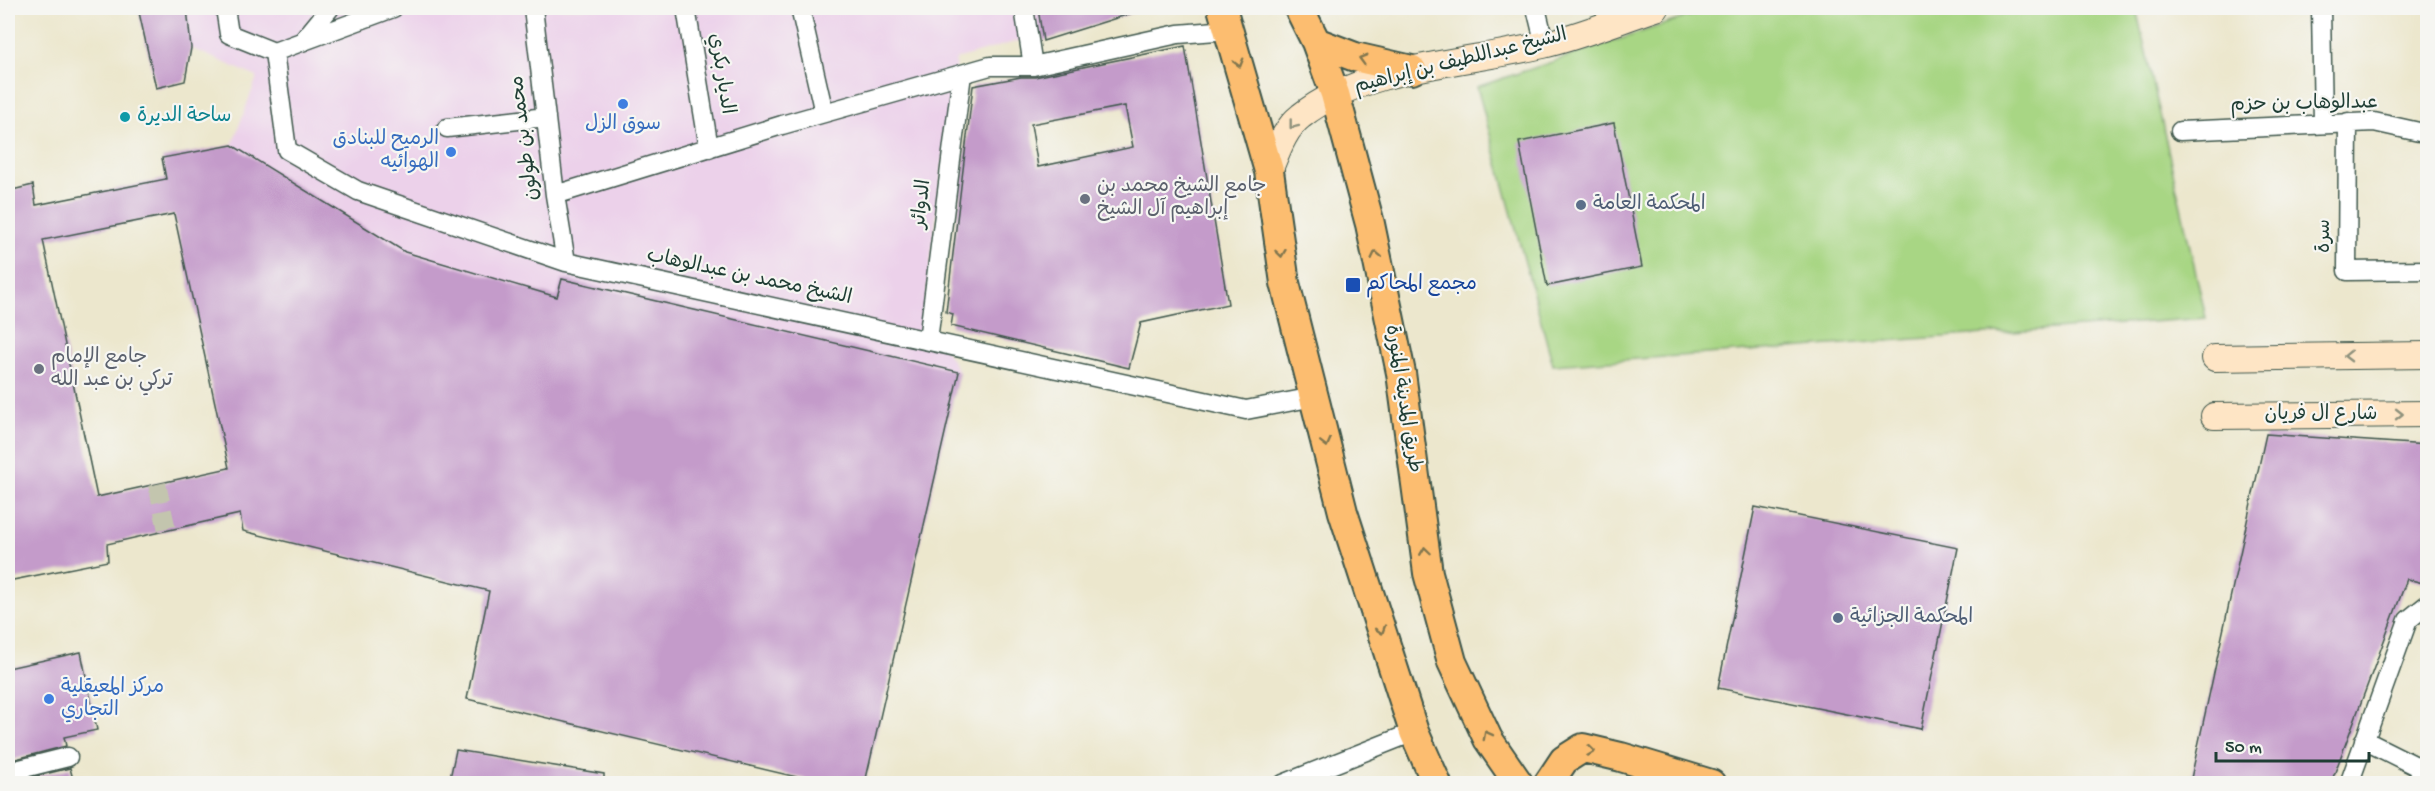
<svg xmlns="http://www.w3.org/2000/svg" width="2435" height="791" viewBox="0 0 2435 791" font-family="'Gochi Hand','Playpen Sans Arabic',sans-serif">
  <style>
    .built { fill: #ecd1ea }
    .green { fill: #a8d684; stroke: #648a5c; stroke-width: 1.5 }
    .building { fill: #c49bca; fill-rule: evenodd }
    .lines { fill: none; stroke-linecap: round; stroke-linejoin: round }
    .street-tunnel { stroke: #c3c5ae; stroke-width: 18; stroke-dasharray: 18 9; stroke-linecap: butt }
    .street-casing { stroke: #3e564b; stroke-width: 21 }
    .secondary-casing { stroke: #3e564b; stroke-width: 28 }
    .primary-casing { stroke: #3e564b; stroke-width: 32 }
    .street { stroke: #fff; stroke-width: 18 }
    .secondary { stroke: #fee5c5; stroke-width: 26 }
    .primary { stroke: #fcbd6f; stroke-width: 28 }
    .oneway { stroke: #82774f }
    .oneway2 { stroke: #8e917c }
    .shop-dot { fill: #3f7fe0; stroke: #f6f6f2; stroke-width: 2 }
    .culture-dot { fill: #0f9aa8; stroke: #f6f6f2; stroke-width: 2 }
    .worship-dot { fill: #6b7280; stroke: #f6f6f2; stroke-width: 2 }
    .service-dot { fill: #5c6f8a; stroke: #f6f6f2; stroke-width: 2 }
    .transit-dot { fill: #1a4fb4; stroke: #f6f6f2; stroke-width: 2 }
    .labels { text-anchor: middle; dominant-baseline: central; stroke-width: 4.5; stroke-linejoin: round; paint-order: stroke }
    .street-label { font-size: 20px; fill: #1f3d34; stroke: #f6f6f2 }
    .culture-label { font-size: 20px; fill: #0d838f; stroke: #f6f6f2; text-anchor: start }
    .shop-label { font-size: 20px; fill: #366cbe; stroke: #f6f6f2 }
    .worship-label { font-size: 20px; fill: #5b616d; stroke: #f6f6f2; text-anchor: start }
    .service-label { font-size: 20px; fill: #4e5e75; stroke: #f6f6f2; text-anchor: start }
    .transit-label { font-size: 20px; fill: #164399; stroke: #f6f6f2; text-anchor: start }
  </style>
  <rect width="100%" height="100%" fill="#f6f6f2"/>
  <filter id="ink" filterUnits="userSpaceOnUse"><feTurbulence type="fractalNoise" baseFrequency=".0167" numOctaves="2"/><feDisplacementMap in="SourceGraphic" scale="12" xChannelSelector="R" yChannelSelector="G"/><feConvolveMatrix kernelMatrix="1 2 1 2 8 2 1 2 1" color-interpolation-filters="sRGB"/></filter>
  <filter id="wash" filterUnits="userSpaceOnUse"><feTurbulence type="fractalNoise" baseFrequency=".008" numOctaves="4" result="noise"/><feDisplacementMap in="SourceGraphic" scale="24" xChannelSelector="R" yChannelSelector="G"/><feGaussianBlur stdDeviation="1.35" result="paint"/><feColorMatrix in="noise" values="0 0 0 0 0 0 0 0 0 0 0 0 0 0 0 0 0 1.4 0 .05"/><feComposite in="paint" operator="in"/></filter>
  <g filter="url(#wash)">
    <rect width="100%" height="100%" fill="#ece7cd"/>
    <!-- built -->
    <path class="built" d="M 187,8 L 1131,8 L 956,59 L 924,314 L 959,372 L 636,297 L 557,297 L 405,252 L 232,145 L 257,77 L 191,48 Z"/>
    <!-- green -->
    <path class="green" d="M 1713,8 L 2136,8 L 2206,318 L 1553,365 L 1477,87 Z"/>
    <g id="blocks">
      <!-- building -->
      <path class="building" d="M 138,8 L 187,8 L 191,48 L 185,81 L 156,88 Z
        M 1038,8 L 1138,8 L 1139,11 L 1043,41 Z
        M 1185,46 L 1228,304 L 1141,323 L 1129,368 L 951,326 L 953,314 L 946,312 L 973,86 L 1021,77 L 1035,77 ZM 1125,106 L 1133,147 L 1038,167 L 1031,124 Z
        M 1614,123 L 1642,267 L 1547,286 L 1519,142 Z
        M 232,145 L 405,252 L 557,297 L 562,279 L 959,372 L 865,783 L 822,783 L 467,699 L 489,591 L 243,531 L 240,514 L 107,544 L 108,561 L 8,581 L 8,191 L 33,185 L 36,205 L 166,179 L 162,158 ZM 174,214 L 229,468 L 97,497 L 43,240 Z
        M 2266,434 L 2427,445 L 2427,584 L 2407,579 L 2331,783 L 2190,783 Z
        M 1755,507 L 1958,548 L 1921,729 L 1718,688 Z
        M 81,652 L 97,730 L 64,737 L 66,746 L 8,761 L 8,668 Z
        M 456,750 L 604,774 L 604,783 L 449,783 Z
        M 70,768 L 74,783 L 8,783 Z"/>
    </g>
  </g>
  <g filter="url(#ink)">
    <use href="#blocks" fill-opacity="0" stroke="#3e564b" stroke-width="1.5"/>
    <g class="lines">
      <!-- street-tunnel -->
      <path class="street-tunnel" d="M 157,484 L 167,530"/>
      <!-- street casing -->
      <g class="street-casing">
        <path id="street" d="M 225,8 L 229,34 L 274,52
          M 533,8 L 555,195 L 566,262
          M 686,8 L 709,148
          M 800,8 L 824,113
          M 1024,8 L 1033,66
          M 1536,8 L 1545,45
          M 2321,8 L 2323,123
          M 302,42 L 330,8
          M 274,52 L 287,150 L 358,191 L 566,262 L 1246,410 L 1314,397
          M 274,52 L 393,8
          M 2348,122 L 2347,271 L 2428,270
          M 447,128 L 546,117
          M 2180,131 L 2374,122 L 2428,134
          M 555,195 L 782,125 L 990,66 L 1033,66 L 1178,34 L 1229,30
          M 928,340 L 962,74
          M 2364,740 L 2428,772
          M 8,772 L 68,757
          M 1283,784 L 1414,732
          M 2349,784 L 2408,620 L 2428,604"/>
      </g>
      <!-- secondary casing -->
      <g class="secondary-casing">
        <path id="secondary" d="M 1269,171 C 1277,152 1284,129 1301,116 C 1363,66 1467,63 1543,45 C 1581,36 1619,20 1656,8
          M 2215,358 L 2428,355
          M 2214,416 L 2428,414"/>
      </g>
      <!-- primary casing -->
      <g class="primary-casing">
        <path id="primary" d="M 1222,8 L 1269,171 L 1285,283 L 1343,512 L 1414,732 L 1437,784
          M 1299,8 L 1316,42 L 1335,94 L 1370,224 L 1401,373 L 1428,573 L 1452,662 L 1488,739 L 1519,784
          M 1316,42 L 1355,57 L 1412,70
          M 1548,784 L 1564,760 L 1583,748 L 1621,757 L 1711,784"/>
      </g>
      <!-- street -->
      <use href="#street" class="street"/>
      <!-- secondary -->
      <use href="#secondary" class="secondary"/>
      <!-- primary -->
      <use href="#primary" class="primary"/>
    </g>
    <!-- one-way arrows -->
    <defs><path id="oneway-chevron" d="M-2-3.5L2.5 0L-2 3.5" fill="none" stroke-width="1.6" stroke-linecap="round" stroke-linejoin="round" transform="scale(1.5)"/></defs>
    <g class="oneway">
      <use href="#oneway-chevron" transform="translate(1363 59) rotate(-164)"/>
      <use href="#oneway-chevron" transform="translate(1239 63) rotate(74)"/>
      <use href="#oneway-chevron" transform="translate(1281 253) rotate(82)"/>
      <use href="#oneway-chevron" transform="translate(1376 255) rotate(-102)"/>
      <use href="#oneway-chevron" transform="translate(1326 443) rotate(76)"/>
      <use href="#oneway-chevron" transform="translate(1425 551) rotate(-98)"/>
      <use href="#oneway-chevron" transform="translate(1381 630) rotate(72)"/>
      <use href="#oneway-chevron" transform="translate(1487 735) rotate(-118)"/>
      <use href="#oneway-chevron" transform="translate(1591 751) rotate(7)"/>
    </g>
    <g class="oneway2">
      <use href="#oneway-chevron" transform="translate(1293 125) rotate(128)"/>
      <use href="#oneway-chevron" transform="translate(2348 356) rotate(179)"/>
      <use href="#oneway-chevron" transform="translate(2399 414)"/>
    </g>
  </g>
  <!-- markers -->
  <g class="shop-dot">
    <circle cx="623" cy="104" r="6"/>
    <circle cx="451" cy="152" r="6"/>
    <circle cx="49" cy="699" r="6"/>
  </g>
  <circle class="culture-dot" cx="125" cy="117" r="6"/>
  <g class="worship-dot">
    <circle cx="1085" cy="199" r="6"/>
    <circle cx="39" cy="369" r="6"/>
  </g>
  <g class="service-dot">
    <circle cx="1581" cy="205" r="6"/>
    <circle cx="1838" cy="618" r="6"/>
  </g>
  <rect class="transit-dot" x="1345" y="277" width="16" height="16" rx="3"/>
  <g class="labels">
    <!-- street labels -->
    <g class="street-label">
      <text transform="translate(1461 62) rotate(-14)">الشيخ عبداللطيف بن إبراهيم</text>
      <text transform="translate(720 74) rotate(81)">الديار بكري</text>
      <text transform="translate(2304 105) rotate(-1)">عبدالوهاب بن حزم</text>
      <text transform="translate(526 138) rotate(-97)">محمد بن طولون</text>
      <text transform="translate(923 204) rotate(-83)">الدوائر</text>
      <text transform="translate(2325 236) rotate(-90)">سرة</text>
      <text transform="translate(749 278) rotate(12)">الشيخ محمد بن عبدالوهاب</text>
      <text transform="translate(1402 399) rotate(81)">طريق المدينة المنورة</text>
      <text x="2321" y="415">شارع ال فريان</text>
    </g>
    <!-- culture labels -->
    <g class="culture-label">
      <text x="137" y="117">ساحة الديرة</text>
    </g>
    <!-- shop labels -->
    <g class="shop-label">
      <text x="623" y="125">سوق الزل</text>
      <text x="439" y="140" text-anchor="end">الرميح للبنادق<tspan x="439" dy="23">الهوائيه</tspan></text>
      <text x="61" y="688" text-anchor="start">مركز المعيقلية<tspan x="61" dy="23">التجاري</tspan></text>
    </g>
    <!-- worship labels -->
    <g class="worship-label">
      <text x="1097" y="187">جامع الشيخ محمد بن<tspan x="1097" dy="23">إبراهيم آل الشيخ</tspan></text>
      <text x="51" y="358">جامع الإمام<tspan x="51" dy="23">تركي بن عبد الله</tspan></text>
    </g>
    <!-- service labels -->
    <g class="service-label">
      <text x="1593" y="205">المحكمة العامة</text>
      <text x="1850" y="618">المحكمة الجزائية</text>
    </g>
    <!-- transit labels -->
    <g class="transit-label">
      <text x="1366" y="285">مجمع المحاكم</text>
    </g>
  </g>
  <!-- margin -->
  <rect width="2435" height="791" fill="none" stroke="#f6f6f2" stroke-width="30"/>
  <!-- scale -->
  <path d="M2216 752v9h153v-9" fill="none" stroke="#1f3d34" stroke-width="3"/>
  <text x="2225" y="752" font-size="18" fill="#1f3d34" stroke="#f6f6f2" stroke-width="4.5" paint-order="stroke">50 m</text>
</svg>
